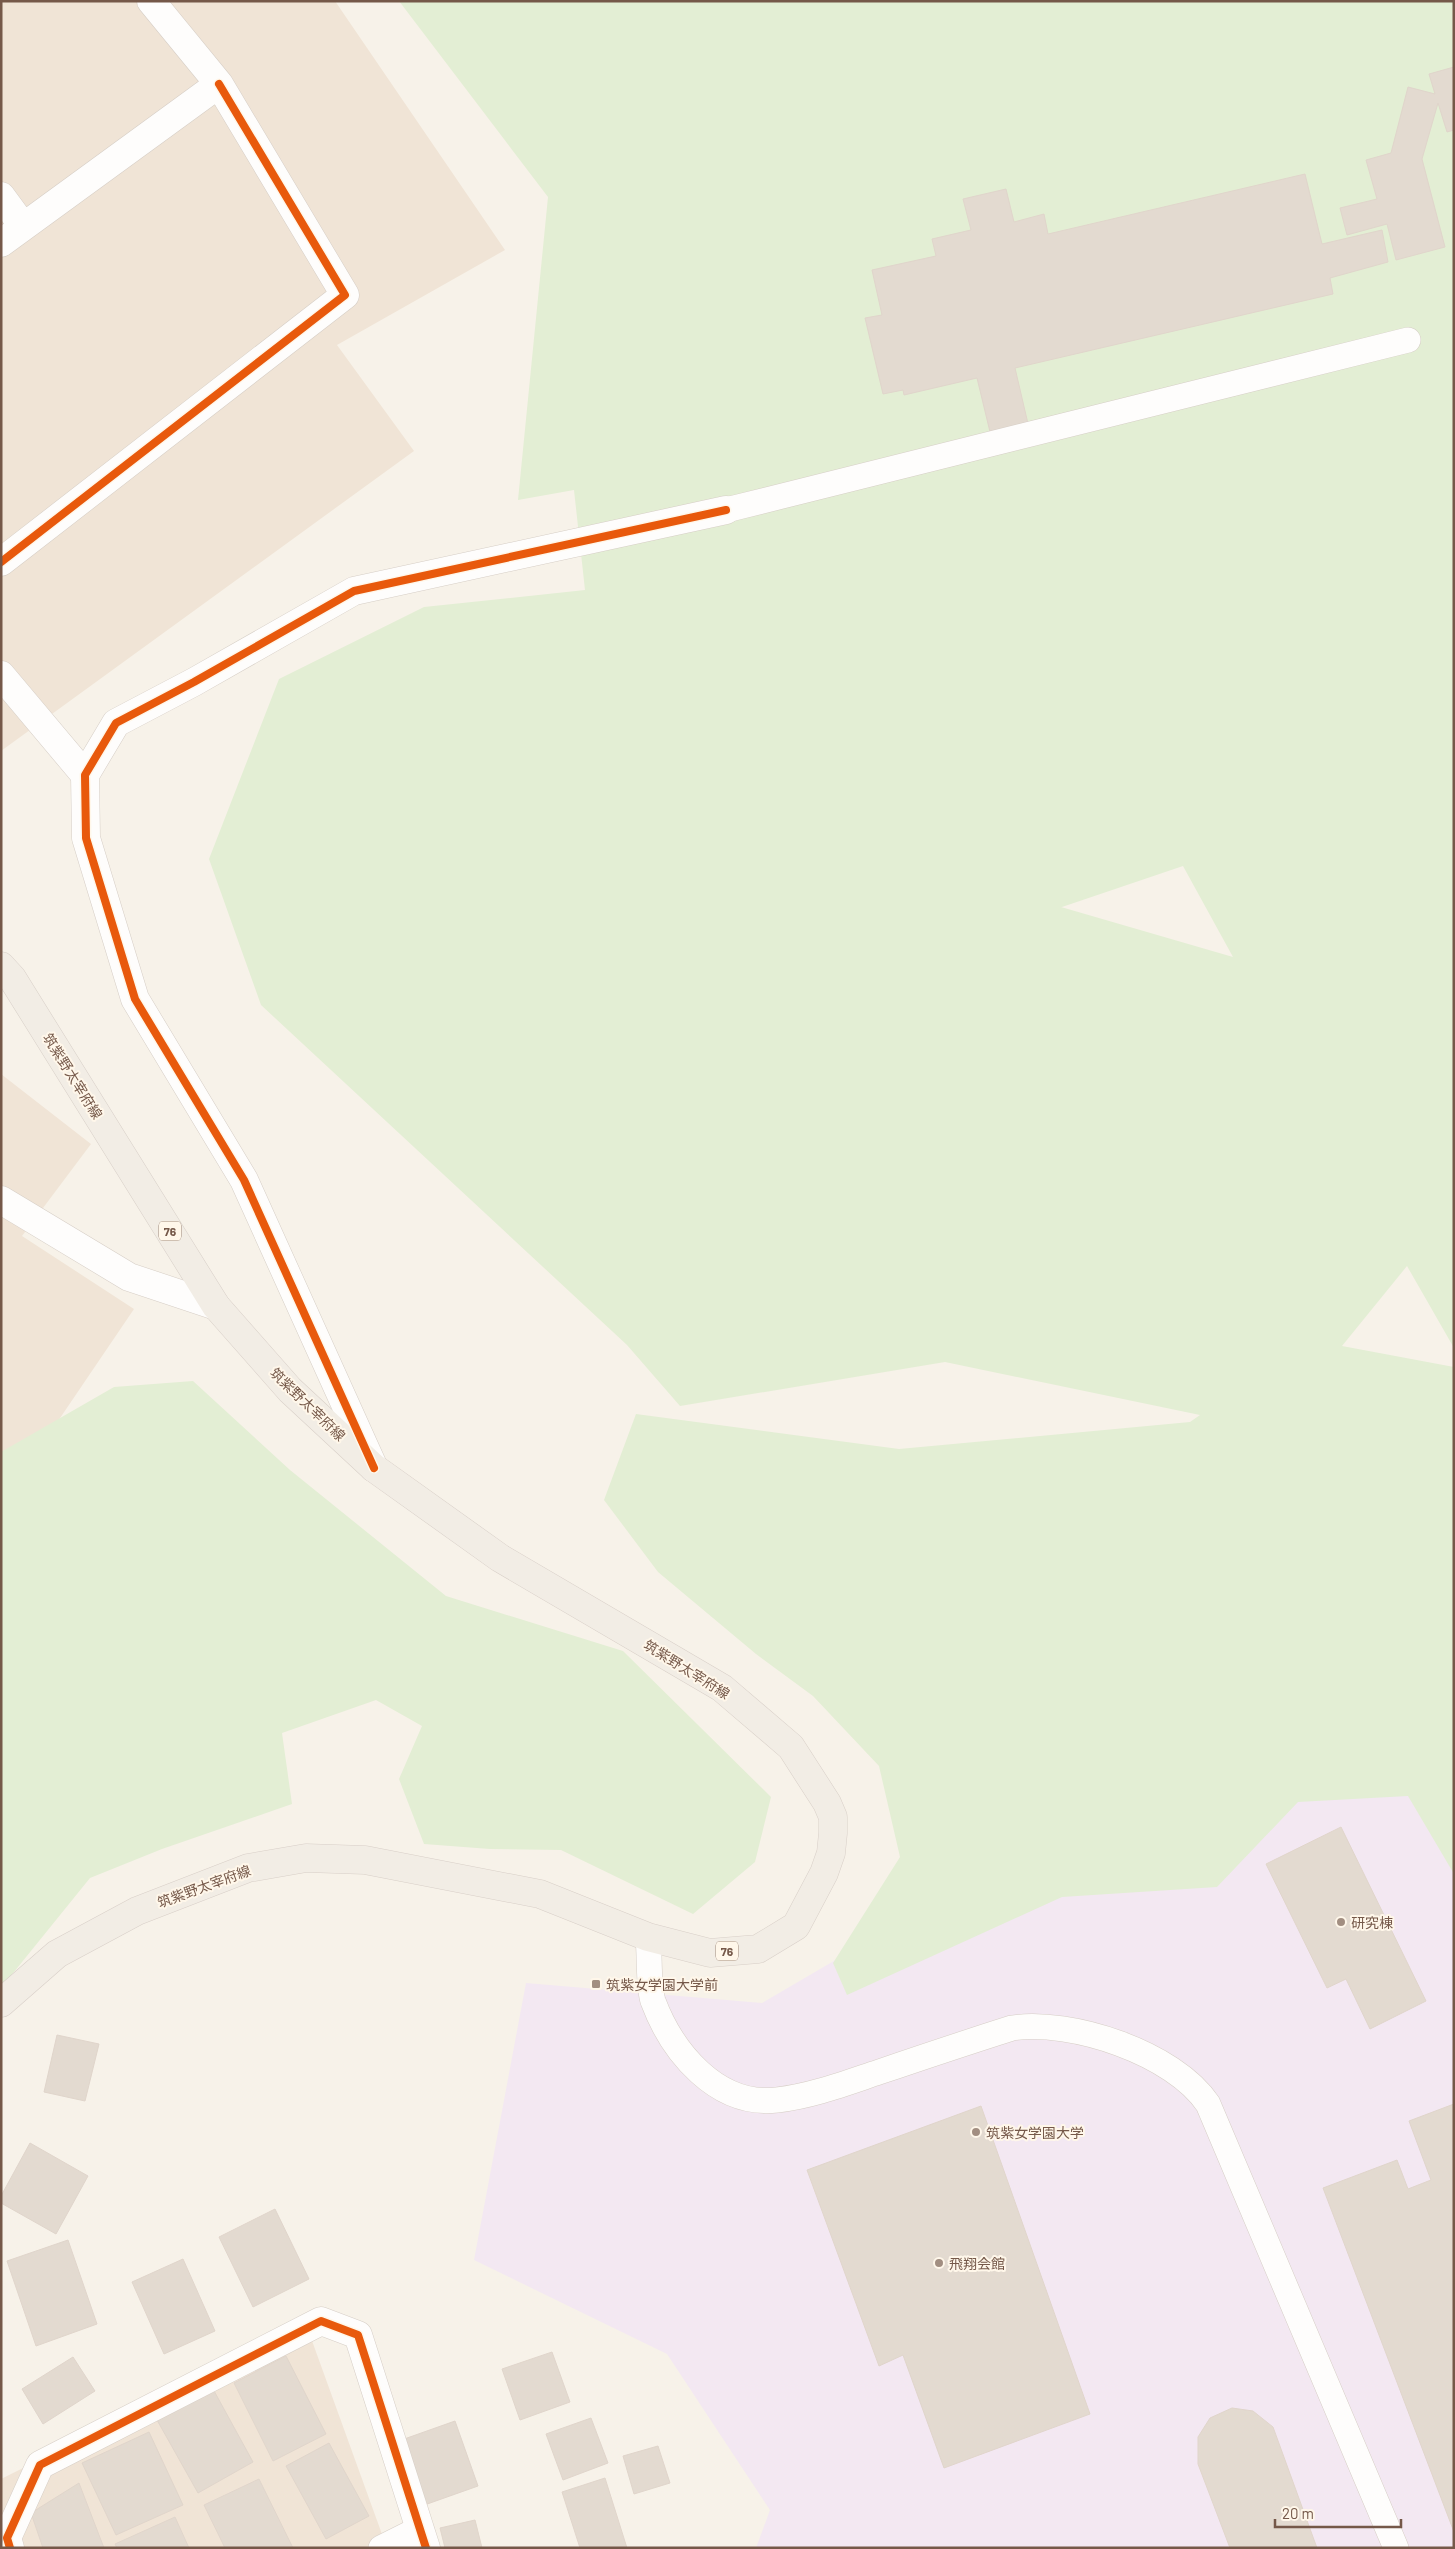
<svg xmlns="http://www.w3.org/2000/svg" width="1455" height="2549" viewBox="0 0 1455 2549" font-family="Barlow,'Noto Sans JP',sans-serif">
  <style>
    .residential { fill: #f0e4d6 }
    .education { fill: #f3e8f2 }
    .green { fill: #e3eed4; fill-rule: evenodd }
    .building { fill: #e3dad0; stroke: #e0d5cb }
    .lines { fill: none; stroke-linecap: round; stroke-linejoin: round }
    .service-casing { stroke: #d6cec6; stroke-width: 26 }
    .minor-casing { stroke: #d6cec6; stroke-width: 29 }
    .tertiary-casing { stroke: #d6cec6; stroke-width: 29 }
    .primary-casing { stroke: #d8cfc8; stroke-width: 29 }
    .service { stroke: #fefdfc; stroke-width: 25 }
    .minor { stroke: #fefdfc; stroke-width: 28 }
    .tertiary { stroke: #fefdfc; stroke-width: 28 }
    .primary { stroke: #f2ede5; stroke-width: 28 }
    .cycleway-casing { stroke: #fff7ea; stroke-width: 11 }
    .cycleway { stroke: #e8590c; stroke-width: 8 }
    .poi-dot { fill: #a28e81; stroke: #fff7ea; stroke-width: 2 }
    .labels { text-anchor: middle; dominant-baseline: central; stroke-width: 4; stroke-linejoin: round; paint-order: stroke }
    .shield { fill: #fff7ea; stroke: #9e8879; stroke-width: 1 }
    .shield-label { font-size: 12px; font-weight: bold; fill: #755849 }
    .street-label { font-size: 14px; fill: #755849; stroke: #fff7ea }
    .poi-label { font-size: 14px; fill: #755849; stroke: #fff7ea; text-anchor: start }
  </style>
  <rect width="100%" height="100%" fill="#f7f2e9"/>
  <!-- residential -->
  <path class="residential" d="M 1,1 L 335,1 L 505,250 L 337,345 L 414,451 L 1,751 Z
    M 1,1074 L 91,1144 L 22,1236 L 134,1309 L 18,1480 L 1,1488 Z
    M 307,2327 L 387,2548 L 1,2548 L 1,2479 Z"/>
  <!-- education -->
  <path class="education" d="M 1454,1633 L 1454,2548 L 756,2548 L 770,2510 L 667,2354 L 474,2260 L 526,1983 L 762,2003 L 1283,1698 Z"/>
  <!-- green -->
  <path class="green" d="M 399,1 L 1454,1 L 1454,1348 L 1407,1266 L 1342,1346 L 1454,1367 L 1454,1874 L 1408,1796 L 1298,1802 L 1217,1887 L 1062,1897 L 847,1995 L 833,1963 L 900,1857 L 879,1766 L 813,1696 L 756,1654 L 658,1572 L 604,1500 L 636,1414 L 899,1449 L 1190,1422 L 1200,1415 L 945,1362 L 680,1406 L 627,1345 L 261,1005 L 209,859 L 279,679 L 424,607 L 585,590 L 574,490 L 518,500 L 548,197 ZM 1183,866 L 1233,957 L 1061,907 L 1062,907 Z
    M 193,1381 L 290,1470 L 446,1596 L 623,1651 L 771,1797 L 755,1862 L 693,1914 L 561,1850 L 490,1849 L 424,1844 L 399,1779 L 422,1726 L 376,1700 L 282,1733 L 292,1804 L 162,1849 L 90,1878 L 1,1988 L 1,1452 L 114,1387 Z"/>
  <!-- building -->
  <path class="building" d="M 1454,67 L 1454,130 L 1447,132 L 1438,103 L 1422,159 L 1445,247 L 1396,260 L 1387,224 L 1347,235 L 1340,208 L 1377,199 L 1366,160 L 1391,153 L 1408,87 L 1435,94 L 1429,74 Z
    M 1305,174 L 1322,244 L 1382,230 L 1388,262 L 1330,278 L 1333,294 L 1015,368 L 1029,428 L 991,436 L 977,378 L 904,395 L 903,390 L 883,394 L 865,318 L 882,315 L 872,270 L 936,256 L 932,239 L 971,230 L 963,199 L 1006,189 L 1014,222 L 1044,214 L 1048,234 Z
    M 1341,1827 L 1426,2001 L 1370,2029 L 1346,1979 L 1327,1988 L 1266,1864 Z
    M 57,2035 L 99,2044 L 85,2101 L 44,2092 Z
    M 1454,2104 L 1454,2532 L 1323,2188 L 1397,2160 L 1408,2189 L 1431,2180 L 1409,2121 Z
    M 981,2106 L 1090,2414 L 944,2468 L 903,2355 L 879,2366 L 807,2170 Z
    M 30,2143 L 88,2176 L 56,2234 L 1,2203 L 1,2196 Z
    M 275,2209 L 309,2279 L 253,2307 L 219,2237 Z
    M 68,2240 L 97,2324 L 36,2346 L 7,2261 Z
    M 183,2259 L 215,2331 L 164,2354 L 132,2282 Z
    M 552,2352 L 570,2402 L 520,2420 L 502,2369 Z
    M 286,2356 L 326,2434 L 273,2461 L 234,2383 Z
    M 73,2357 L 95,2391 L 43,2424 L 22,2389 Z
    M 213,2389 L 253,2462 L 198,2493 L 157,2420 Z
    M 1232,2408 L 1253,2411 L 1273,2427 L 1317,2548 L 1230,2548 L 1198,2464 L 1198,2437 L 1210,2418 Z
    M 591,2418 L 608,2463 L 563,2480 L 546,2434 Z
    M 455,2421 L 478,2486 L 416,2508 L 393,2443 Z
    M 149,2432 L 183,2505 L 116,2535 L 82,2463 Z
    M 329,2443 L 369,2516 L 326,2539 L 286,2466 Z
    M 658,2446 L 670,2483 L 634,2494 L 623,2456 Z
    M 605,2478 L 627,2548 L 580,2548 L 562,2492 Z
    M 259,2479 L 293,2548 L 225,2548 L 204,2505 Z
    M 79,2483 L 104,2548 L 43,2548 L 31,2513 Z
    M 175,2517 L 189,2548 L 117,2548 L 115,2544 Z
    M 475,2520 L 482,2548 L 445,2548 L 440,2528 Z"/>
  <g class="lines">
    <!-- service casing -->
    <g class="service-casing">
      <path id="service" d="M 726,510 L 1408,340
        M 648,1937 C 650,1955 648,1986 653,2001 C 672,2052 717,2107 777,2100 C 812,2096 846,2083 879,2072 C 923,2057 968,2042 1012,2028 C 1071,2019 1174,2053 1208,2104 L 1396,2548
        M 381,2548 L 419,2529"/>
    </g>
    <!-- minor casing -->
    <g class="minor-casing">
      <path id="minor" d="M 1,196 L 23,226
        M 1,243 L 219,84 L 151,1
        M 1,562 L 345,295 L 219,84
        M 1,675 L 85,775
        M 1,1200 L 129,1277 L 216,1306
        M 10,2548 L 7,2538 L 40,2465 L 321,2321 L 358,2335 L 426,2548"/>
    </g>
    <!-- tertiary casing -->
    <g class="tertiary-casing">
      <path id="tertiary" d="M 374,1468 L 244,1180 L 135,999 L 86,838 L 85,775 L 116,723 L 194,682 L 354,591 L 726,510"/>
    </g>
    <!-- primary casing -->
    <g class="primary-casing">
      <path id="primary" d="M 1,966 L 12,978 L 216,1306 L 290,1390 L 374,1468 L 500,1558 L 722,1688 L 791,1747 L 827,1803 L 833,1817 L 833,1833 L 831,1853 L 824,1873 L 796,1926 L 758,1949 L 710,1953 L 648,1937 L 540,1894 L 365,1860 L 306,1858 L 248,1868 L 137,1911 L 57,1954 L 1,2003"/>
    </g>
    <!-- service -->
    <use href="#service" class="service"/>
    <!-- minor -->
    <use href="#minor" class="minor"/>
    <!-- tertiary -->
    <use href="#tertiary" class="tertiary"/>
    <!-- primary -->
    <use href="#primary" class="primary"/>
    <!-- cycleway casing -->
    <g class="cycleway-casing">
      <path id="cycleway" d="M 1,562 L 345,295 L 219,84
        M 374,1468 L 244,1180 L 135,999 L 86,838 L 85,775 L 116,723 L 194,682 L 354,591 L 726,510
        M 10,2548 L 7,2538 L 40,2465 L 321,2321 L 358,2335 L 426,2548"/>
    </g>
    <!-- cycleway -->
    <use href="#cycleway" class="cycleway"/>
  </g>
  <!-- markers -->
  <g class="poi-dot">
    <circle cx="1341" cy="1922" r="5"/>
    <rect x="591" y="1979" width="10" height="10" rx="2.5"/>
    <circle cx="976" cy="2132" r="5"/>
    <circle cx="939" cy="2263" r="5"/>
  </g>
  <g class="labels">
    <!-- shield labels -->
    <g class="shield">
      <rect x="159" y="1221.5" width="22" height="19" rx="4"/>
      <rect x="716" y="1941.5" width="22" height="19" rx="4"/>
    </g>
    <g class="shield-label">
      <text x="170" y="1231">76</text>
      <text x="727" y="1951">76</text>
    </g>
    <!-- street labels -->
    <g class="street-label">
      <text transform="translate(73 1076) rotate(58)">筑紫野太宰府線</text>
      <text transform="translate(308 1404) rotate(44)">筑紫野太宰府線</text>
      <text transform="translate(687 1669) rotate(32)">筑紫野太宰府線</text>
      <text transform="translate(204 1886) rotate(-20)">筑紫野太宰府線</text>
    </g>
    <!-- poi labels -->
    <g class="poi-label">
      <text x="1351" y="1922">研究棟</text>
      <text x="606" y="1984">筑紫女学園大学前</text>
      <text x="986" y="2132">筑紫女学園大学</text>
      <text x="949" y="2263">飛翔会館</text>
    </g>
  </g>
  <!-- border -->
  <rect width="1455" height="2549" fill="none" stroke="#755849" stroke-width="5"/>
  <!-- scale -->
  <path d="M1275 2519v8h126v-8" fill="none" stroke="#755849" stroke-width="2.5"/>
  <text x="1282" y="2519" font-size="15" fill="#755849" stroke="#fff7ea" stroke-width="4" paint-order="stroke">20 m</text>
</svg>
